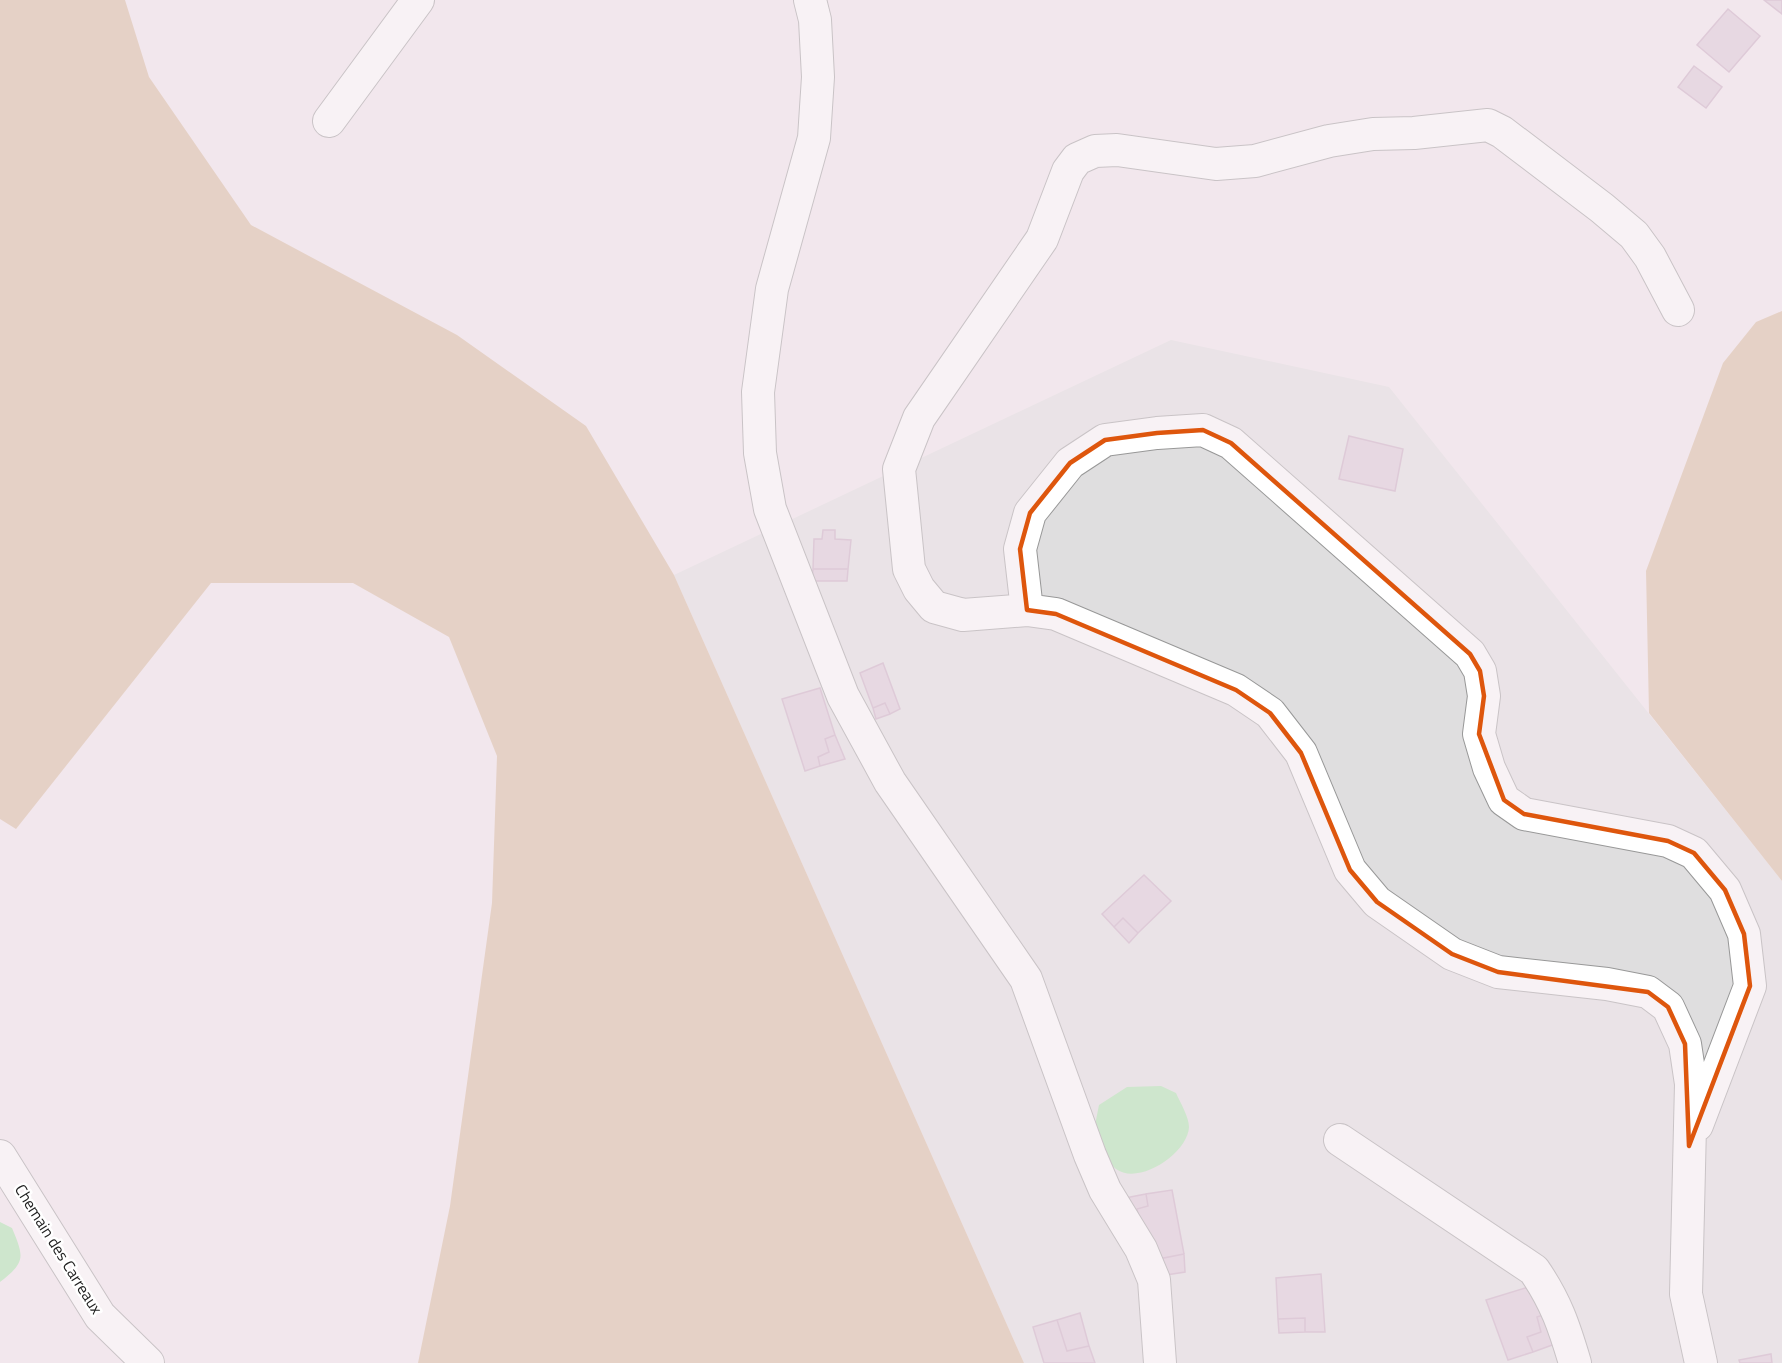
<svg xmlns="http://www.w3.org/2000/svg" width="1782" height="1363" viewBox="0 0 1782 1363" font-family="'Titillium Web',sans-serif">
  <style>
    .residential { fill: #dfdedf }
    .forest { fill: #d6b798 }
    .water { fill: #a3e4a6 }
    .building { fill: #dac6d5; stroke: #c6a7be; stroke-width: 1.5 }
    .lines { fill: none; stroke-linecap: round; stroke-linejoin: round }
    .street-casing { stroke: #989898; stroke-width: 34 }
    .street { stroke: #fff; stroke-width: 32 }
    .marked { fill: none; stroke: #de560d; stroke-width: 4.5; stroke-linejoin: round }
    .labels { text-anchor: middle; dominant-baseline: central; stroke-width: 5; stroke-linejoin: round; paint-order: stroke }
    .street-label { font-size: 16px; fill: #212121; stroke: #fff }
  </style>
  <rect width="100%" height="100%" fill="#f2e7ed"/>
  <!-- residential -->
  <path class="residential" d="M 1171,340 L 1389,387 L 1782,881 L 1782,1363 L 1024,1363 L 674,575 Z"/>
  <!-- forest -->
  <path class="forest" d="M 0,0 L 125,0 L 149,77 L 251,225 L 457,335 L 586,426 L 674,575 L 1024,1363 L 418,1363 L 450,1206 L 492,903 L 497,756 L 449,637 L 353,583 L 211,583 L 16,829 L 0,819 Z
    M 1782,311 L 1782,881 L 1649,713 L 1646,571 L 1723,363 L 1756,322 Z"/>
  <!-- water -->
  <path class="water" d="M 1161,1086 L 1176,1093 C 1180,1102 1189,1117 1189,1127 C 1188,1153 1139,1186 1116,1169 C 1107,1162 1099,1149 1092,1140 L 1099,1105 L 1127,1087 Z
    M 0,1222 L 12,1228 C 24,1257 26,1262 0,1282 Z"/>
  <!-- building -->
  <path class="building" d="M 1764,0 L 1782,0 L 1782,14 Z
    M 1728,9 L 1760,36 L 1729,72 L 1697,45 Z
    M 1694,66 L 1722,87 L 1706,108 L 1678,87 Z
    M 1349,436 L 1403,449 L 1395,491 L 1339,479 Z
    M 823,530 L 835,530 L 835,539 L 851,540 L 848,569 L 813,569 L 814,539 L 822,539 Z
    M 813,569 L 848,569 L 847,581 L 812,581 Z
    M 883,663 L 900,709 L 890,714 L 885,703 L 873,708 L 860,673 Z
    M 820,688 L 835,735 L 825,739 L 829,752 L 818,757 L 820,766 L 805,771 L 782,699 Z
    M 885,703 L 890,714 L 876,719 L 873,708 Z
    M 835,735 L 845,759 L 820,766 L 818,757 L 829,752 L 825,739 Z
    M 1144,875 L 1171,901 L 1138,933 L 1123,918 L 1114,927 L 1102,914 Z
    M 1123,918 L 1138,933 L 1129,943 L 1114,927 Z
    M 1172,1190 L 1184,1254 L 1137,1263 L 1144,1246 L 1137,1209 L 1148,1206 L 1146,1194 Z
    M 1146,1194 L 1148,1206 L 1137,1209 L 1144,1246 L 1125,1198 Z
    M 1184,1254 L 1185,1272 L 1147,1278 L 1144,1262 Z
    M 1321,1274 L 1325,1332 L 1305,1332 L 1305,1318 L 1278,1319 L 1276,1278 Z
    M 1545,1282 L 1555,1311 L 1537,1317 L 1541,1332 L 1527,1337 L 1533,1352 L 1508,1360 L 1486,1300 Z
    M 1555,1311 L 1566,1340 L 1533,1352 L 1527,1337 L 1541,1332 L 1537,1317 Z
    M 1080,1313 L 1089,1346 L 1067,1351 L 1057,1320 Z
    M 1305,1318 L 1305,1332 L 1279,1333 L 1278,1319 Z
    M 1057,1320 L 1067,1351 L 1089,1346 L 1095,1363 L 1044,1363 L 1033,1327 Z
    M 1771,1354 L 1772,1363 L 1740,1363 L 1739,1360 Z"/>
  <g class="lines">
    <!-- street casing -->
    <g class="street-casing">
      <path id="street" d="M 810,0 L 815,20 L 818,77 L 814,138 L 772,289 L 758,392 L 760,453 L 770,509 L 843,696 L 890,782 L 1026,979 L 1090,1155 L 1105,1190 L 1141,1249 L 1154,1280 L 1160,1363
        M 329,121 L 418,0
        M 1678,310 L 1650,257 L 1634,235 L 1602,208 L 1502,132 L 1488,125 L 1414,133 L 1373,134 L 1329,141 L 1255,161 L 1216,164 L 1117,150 L 1095,151 L 1077,159 L 1068,171 L 1042,239 L 919,418 L 899,469 L 909,569 L 919,589 L 934,607 L 963,615 L 1027,610 L 1056,614 L 1236,690 L 1270,713 L 1301,753 L 1350,870 L 1377,902 L 1452,954 L 1498,972 L 1607,984 L 1648,992 L 1668,1007 L 1685,1044 L 1691,1084 L 1686,1294 L 1701,1363
        M 1027,610 L 1020,549 L 1030,513 L 1070,463 L 1105,440 L 1157,433 L 1203,430 L 1231,443 L 1470,654 L 1480,671 L 1484,696 L 1479,734 L 1489,768 L 1504,800 L 1524,814 L 1668,841 L 1694,853 L 1725,890 L 1744,934 L 1750,986 L 1697,1125
        M 1340,1140 L 1534,1270 C 1556,1302 1564,1326 1575,1363
        M 0,1156 L 100,1316 L 148,1363"/>
    </g>
    <!-- street -->
    <use href="#street" class="street"/>
  </g>
  <!-- marked area -->
  <path d="M0 0H1782V1363H0ZM 1203,430 L 1231,443 L 1470,654 L 1480,671 L 1484,696 L 1479,734 L 1504,800 L 1524,814 L 1668,841 L 1694,853 L 1725,890 L 1744,934 L 1750,986 L 1689,1146 L 1685,1044 L 1668,1007 L 1648,992 L 1498,972 L 1452,954 L 1377,902 L 1350,870 L 1301,753 L 1270,713 L 1236,690 L 1056,614 L 1027,610 L 1020,549 L 1030,513 L 1070,463 L 1105,440 L 1157,433 Z" fill="#f2e7ed" fill-opacity=".55" fill-rule="evenodd"/>
  <path class="marked" d="M 1203,430 L 1231,443 L 1470,654 L 1480,671 L 1484,696 L 1479,734 L 1504,800 L 1524,814 L 1668,841 L 1694,853 L 1725,890 L 1744,934 L 1750,986 L 1689,1146 L 1685,1044 L 1668,1007 L 1648,992 L 1498,972 L 1452,954 L 1377,902 L 1350,870 L 1301,753 L 1270,713 L 1236,690 L 1056,614 L 1027,610 L 1020,549 L 1030,513 L 1070,463 L 1105,440 L 1157,433 Z"/>
  <g class="labels">
    <!-- street labels -->
    <g class="street-label">
      <text transform="translate(59 1249) rotate(58)">Chemain des Carreaux</text>
    </g>
  </g>
</svg>
